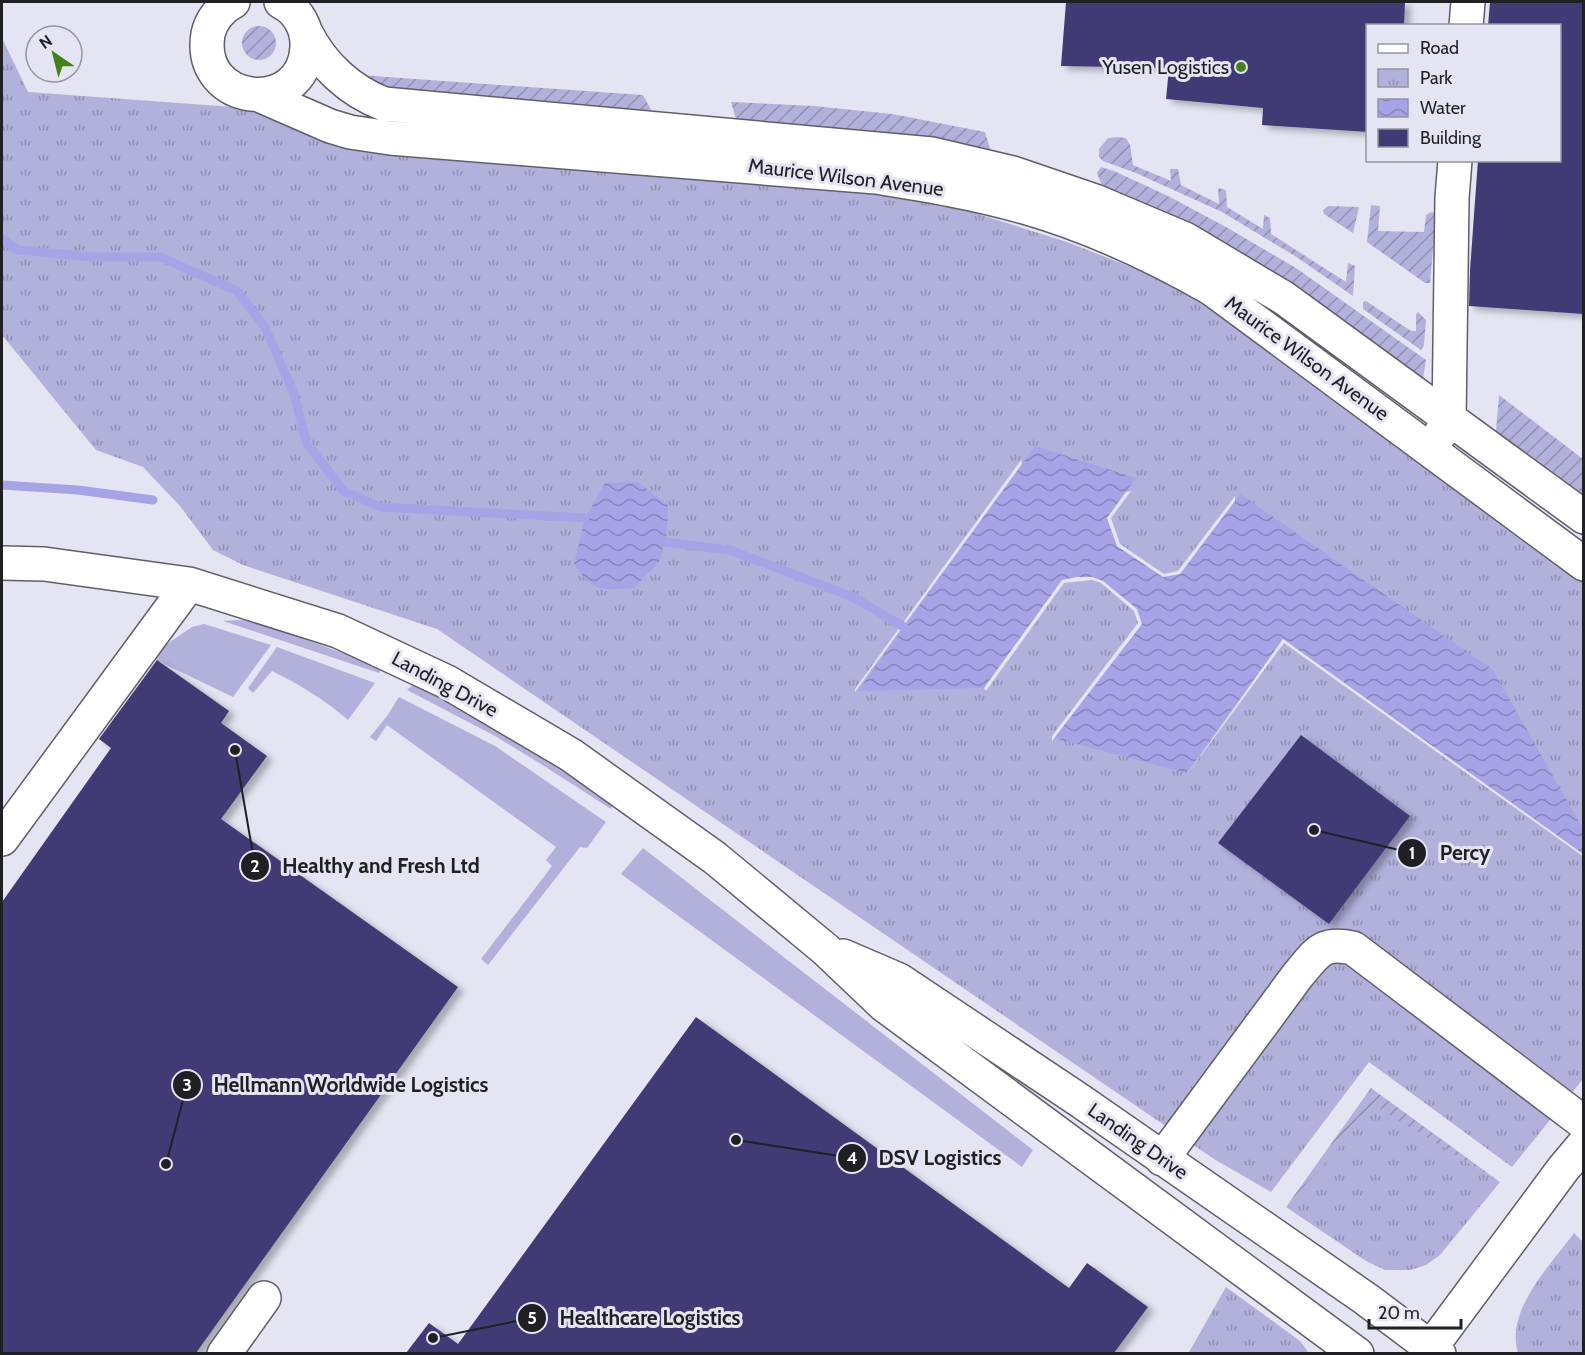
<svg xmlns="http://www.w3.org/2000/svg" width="1585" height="1355" viewBox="0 0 1585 1355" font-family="Cabin,sans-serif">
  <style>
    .grass { fill: #b2b1dc }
    .park { fill: url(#park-tufts) }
    .garden { fill: url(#garden-furrows) }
    .water { fill: url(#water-waves) }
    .pier { fill: #e4e4f2 }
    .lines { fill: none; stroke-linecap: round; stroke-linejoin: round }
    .stream { stroke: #a6a3e7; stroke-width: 9 }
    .building { fill: #413b75; filter: url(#shadow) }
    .minor-casing { stroke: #5f5f6b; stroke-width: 36 }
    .minor { stroke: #fff; stroke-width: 33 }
    .poi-dot { fill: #46801c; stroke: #e4e4f2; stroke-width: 2 }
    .labels { text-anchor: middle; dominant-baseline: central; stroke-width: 6; stroke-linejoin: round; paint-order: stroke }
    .poi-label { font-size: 20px; fill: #1f1f24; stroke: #e4e4f2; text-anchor: end }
    .street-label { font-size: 20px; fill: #1f1f24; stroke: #e4e4f2 }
    .leader { fill: none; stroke: #1f1f24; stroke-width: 2 }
    .callout-dot { fill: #1f1f24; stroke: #e4e4f2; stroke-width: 2 }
    .mark-label { font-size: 18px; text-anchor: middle; font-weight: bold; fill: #fff }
    .callout-label { font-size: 21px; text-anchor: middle; font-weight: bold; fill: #1f1f24; stroke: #e4e4f2; stroke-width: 6; stroke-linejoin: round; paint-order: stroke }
  </style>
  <defs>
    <pattern id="park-tufts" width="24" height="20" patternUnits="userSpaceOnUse" patternTransform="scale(1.5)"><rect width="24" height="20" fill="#b2b1dc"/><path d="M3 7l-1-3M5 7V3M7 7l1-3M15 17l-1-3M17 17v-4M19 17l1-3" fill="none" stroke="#908fb2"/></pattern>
    <pattern id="garden-furrows" width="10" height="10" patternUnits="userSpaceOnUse" patternTransform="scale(1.5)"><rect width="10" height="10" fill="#b2b1dc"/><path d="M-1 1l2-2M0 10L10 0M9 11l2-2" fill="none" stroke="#908fb2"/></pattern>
    <pattern id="water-waves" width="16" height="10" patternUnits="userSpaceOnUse" patternTransform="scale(1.5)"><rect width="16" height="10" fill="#a6a3e7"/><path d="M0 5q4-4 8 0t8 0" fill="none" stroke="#8784bb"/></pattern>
    <filter id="shadow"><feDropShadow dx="6" dy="4" stdDeviation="3" flood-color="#0004"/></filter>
  </defs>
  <rect width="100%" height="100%" fill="#e4e4f2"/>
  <!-- grass -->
  <path class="grass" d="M 238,620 L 253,621 L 382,667 L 379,673 L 223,621 Z
    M 204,624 L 271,645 L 233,697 L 156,660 L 164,646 L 192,627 Z
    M 277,647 L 375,683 L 348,720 C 324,699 300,685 272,671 L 253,693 L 248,688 Z
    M 415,683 L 497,726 L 614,802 L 611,809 L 541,764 L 495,736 L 407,690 Z
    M 399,697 L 495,746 L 606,822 L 587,848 L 580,847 L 488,965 L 481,959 L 552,866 L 546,860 L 556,847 L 387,725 L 376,741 L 370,737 L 387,716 Z
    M 643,848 L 1033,1150 L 1022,1167 L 621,874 Z"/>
  <!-- park -->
  <path class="park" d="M 2,38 L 28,92 L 247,108 L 329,143 L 394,156 L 850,188 L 962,209 L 1067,242 L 1144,272 L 1216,309 L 1583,572 L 1583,1079 L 1512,1167 L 1369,1062 L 1271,1192 L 1214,1159 L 437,629 L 243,565 L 213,550 L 180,506 L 143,467 L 96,450 L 2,335 Z
    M 1375,1105 L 1500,1182 L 1440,1255 L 1426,1265 L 1410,1270 L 1385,1270 L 1366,1261 L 1286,1207 Z
    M 1574,1233 L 1583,1242 L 1583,1353 L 1518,1353 C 1505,1310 1550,1266 1574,1233 Z
    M 1226,1287 L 1300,1341 L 1309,1353 L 1188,1354 Z"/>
  <!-- garden -->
  <path class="garden" d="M242 43a17 17 0 1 1 34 0a17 17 0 1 1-34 0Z
    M 359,75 L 643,95 L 655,117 L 402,96 Z
    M 731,102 L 814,106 L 892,114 L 985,132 L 992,155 L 939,140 L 736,119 Z
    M 1117,137 L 1126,138 L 1130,145 L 1133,165 L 1171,181 L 1170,169 L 1178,169 L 1181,185 L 1219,204 L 1218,188 L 1226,190 L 1227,207 L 1263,229 L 1264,215 L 1270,218 L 1271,234 L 1346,282 L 1348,263 L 1355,266 L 1353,296 L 1295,256 L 1222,212 L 1136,173 L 1103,161 L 1099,157 L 1099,149 L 1108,138 Z
    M 1101,167 L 1114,171 L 1168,196 L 1226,227 L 1296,268 L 1426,360 L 1423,378 L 1413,376 L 1185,230 L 1168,214 L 1153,206 L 1129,201 L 1102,186 L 1097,173 Z
    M 1371,205 L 1380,206 L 1378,231 L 1424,232 L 1426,215 L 1431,212 L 1436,213 L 1430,283 L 1425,283 L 1367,242 Z
    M 1328,206 L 1359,207 L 1353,233 L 1324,214 L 1323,210 Z
    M 1366,301 L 1411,331 L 1416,331 L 1416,315 L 1418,312 L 1426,320 L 1424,345 L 1421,350 L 1363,309 L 1363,302 Z
    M 1499,395 L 1583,459 L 1583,498 L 1496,431 Z
    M 1371,1088 L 1500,1182 L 1375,1106 L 1286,1207 Z"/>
  <!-- water -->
  <path class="water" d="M 1035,446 L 1136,478 L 1107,518 L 1117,546 L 1163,577 L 1180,574 L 1240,494 L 1493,670 L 1583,829 L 1583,854 L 1283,639 L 1186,773 L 1054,738 L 1142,624 L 1137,609 L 1103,581 L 1092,577 L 1062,580 L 984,688 L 858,691 Z
    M 638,482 L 668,505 L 667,531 L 660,561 L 634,588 C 601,590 594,593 574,564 L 585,518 L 605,483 Z"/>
  <!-- pier -->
  <path class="pier" d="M 1021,460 L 1022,464 L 855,692 L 855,689 Z
    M 1131,491 L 1111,518 L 1120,544 L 1164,574 L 1178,571 L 1235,496 L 1235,501 L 1180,574 L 1163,577 L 1117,546 L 1107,518 L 1126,492 Z
    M 1077,577 L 1092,577 L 1103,581 L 1137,609 L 1142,624 L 1052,741 L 1052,736 L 1138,623 L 1134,611 L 1101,583 L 1092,580 L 1064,583 L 986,691 L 984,688 L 1062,580 Z
    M 1283,639 L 1583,854 L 1584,857 L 1284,643 L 1186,776 Z"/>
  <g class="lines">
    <!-- stream -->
    <path class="stream" d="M 2,239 L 18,250 L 93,257 L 160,257 L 237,291 L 265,327 L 294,394 L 307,444 L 344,491 L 380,507 L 585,518
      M 2,485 L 78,490 L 153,500
      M 665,542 L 730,550 L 853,597 L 904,627"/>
  </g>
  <!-- building -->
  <path class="building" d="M 1066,2 L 1405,2 L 1404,26 L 1368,26 L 1368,132 L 1262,125 L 1263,108 L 1166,99 L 1169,68 L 1061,66 Z
    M 1490,2 L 1584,2 L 1584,314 L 1469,306 L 1470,270 L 1478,160 L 1560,160 L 1560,26 L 1488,26 Z
    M 157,660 L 229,711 L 221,723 L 267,756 L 221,819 L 458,987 L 196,1353 L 2,1353 L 2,902 L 111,748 L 99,739 Z
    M 1301,735 L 1410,816 L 1329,924 L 1218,843 Z
    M 696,1017 L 1069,1288 L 1087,1263 L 1148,1307 L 1114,1353 L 406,1353 L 429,1323 L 458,1344 Z"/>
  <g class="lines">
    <!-- minor casing -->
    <g class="minor-casing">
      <path id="minor" d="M 233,2 C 221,8 211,20 208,34 C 196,107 304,117 307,47 C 308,29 298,10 281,2
        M 1466,26 L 1468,2
        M 306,33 C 322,65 350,91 384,104 L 932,154 L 1013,173 L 1095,201 L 1185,239 L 1284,298 L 1584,517
        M 259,95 L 330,126 L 350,132 L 390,138 L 876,177 C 926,185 975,193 1024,207 C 1090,226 1153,255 1212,289 L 1584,564
        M 1441,433 L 1449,420 L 1452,198 L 1455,160
        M 2,563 L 44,564 L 189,584 L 338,631 L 447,682 L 571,755 L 715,858 L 825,949 L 884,1005 L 1357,1354
        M 2,839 L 189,584
        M 843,956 L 899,980 L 1079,1100 L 1366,1299 L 1439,1354
        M 1162,1159 L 1298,975 C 1317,953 1321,941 1353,948 L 1584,1123
        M 224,1354 L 264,1298
        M 1426,1354 L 1563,1169 L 1584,1144"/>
    </g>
    <!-- minor -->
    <use href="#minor" class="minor"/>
  </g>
  <!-- markers -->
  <circle class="poi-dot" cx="1241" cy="67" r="6"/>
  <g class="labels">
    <!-- poi labels -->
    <g class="poi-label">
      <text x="1229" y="67">Yusen Logistics</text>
    </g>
    <!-- street labels -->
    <g class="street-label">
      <text transform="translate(846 177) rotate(7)">Maurice Wilson Avenue</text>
      <text transform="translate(1307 358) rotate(36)">Maurice Wilson Avenue</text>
      <text transform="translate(445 684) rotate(28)">Landing Drive</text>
      <text transform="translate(1138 1141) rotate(35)">Landing Drive</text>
    </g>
  </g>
  <!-- callouts -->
  <path class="leader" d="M1314 830L1412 853M235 750L255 866M166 1164L187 1085M736 1140L852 1158M433 1338L532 1318"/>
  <g class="callout-dot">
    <circle cx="1314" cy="830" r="6"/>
    <circle cx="235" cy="750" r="6"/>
    <circle cx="166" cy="1164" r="6"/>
    <circle cx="736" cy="1140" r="6"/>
    <circle cx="433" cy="1338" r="6"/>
    <circle cx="1412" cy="853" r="15"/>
    <circle cx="255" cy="866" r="15"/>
    <circle cx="187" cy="1085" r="15"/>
    <circle cx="852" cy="1158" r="15"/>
    <circle cx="532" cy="1318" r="15"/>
  </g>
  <g class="mark-label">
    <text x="1412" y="859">1</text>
    <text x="255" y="872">2</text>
    <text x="187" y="1091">3</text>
    <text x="852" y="1164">4</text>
    <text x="532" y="1324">5</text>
  </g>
  <g class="callout-label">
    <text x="1465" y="860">Percy</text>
    <text x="381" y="873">Healthy and Fresh Ltd</text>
    <text x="351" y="1092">Hellmann Worldwide Logistics</text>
    <text x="940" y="1165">DSV Logistics</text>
    <text x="650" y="1325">Healthcare Logistics</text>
  </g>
  <!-- border -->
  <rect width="1585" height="1355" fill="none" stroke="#1f1f24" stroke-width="6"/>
  <!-- legend -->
  <rect x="1366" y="24" width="195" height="138" fill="#e4e4f2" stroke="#9595a0" stroke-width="1.5"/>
  <rect x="1378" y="44" width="30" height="9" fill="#ffffff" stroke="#9595a0" stroke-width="1.5"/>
  <text x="1420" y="54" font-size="18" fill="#1f1f24">Road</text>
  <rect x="1378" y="69" width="30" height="18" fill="url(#park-tufts)" stroke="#9595a0" stroke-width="1.5"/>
  <text x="1420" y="84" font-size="18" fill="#1f1f24">Park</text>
  <rect x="1378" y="99" width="30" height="18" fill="url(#water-waves)" stroke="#9595a0" stroke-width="1.5"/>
  <text x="1420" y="114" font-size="18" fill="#1f1f24">Water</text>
  <rect x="1378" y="129" width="30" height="18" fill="#413b75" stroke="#9595a0" stroke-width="1.5"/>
  <text x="1420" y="144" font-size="18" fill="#1f1f24">Building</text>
  <!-- north arrow -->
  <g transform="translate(54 54) rotate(325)"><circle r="28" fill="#e4e4f2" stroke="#9595a0" stroke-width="1.5"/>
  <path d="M0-4.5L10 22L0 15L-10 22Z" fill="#46801c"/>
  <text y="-9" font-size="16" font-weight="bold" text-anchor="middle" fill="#1f1f24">N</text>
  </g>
  <!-- scale -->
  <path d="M1369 1319v9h92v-9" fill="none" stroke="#1f1f24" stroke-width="3"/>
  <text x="1378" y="1319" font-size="18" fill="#1f1f24" stroke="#e4e4f2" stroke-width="4.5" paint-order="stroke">20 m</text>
</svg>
